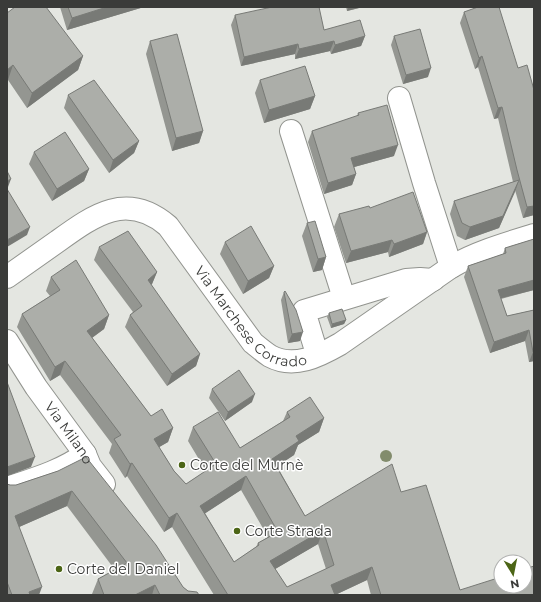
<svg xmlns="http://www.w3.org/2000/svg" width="541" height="602" viewBox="0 0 541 602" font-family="Montserrat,sans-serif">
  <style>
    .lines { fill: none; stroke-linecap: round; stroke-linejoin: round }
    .minor-casing { stroke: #92948f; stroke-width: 24 }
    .minor { stroke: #fff; stroke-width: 22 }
    .tree { fill: #828c6c }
    .wall { fill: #949691; fill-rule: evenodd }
    .shaded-wall { fill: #787a76 }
    .building { fill: #acaea9; stroke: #787a76; fill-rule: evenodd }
    .poi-dot { fill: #4c6516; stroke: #fff; stroke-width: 1.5 }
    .labels { text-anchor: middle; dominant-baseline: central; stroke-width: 3; stroke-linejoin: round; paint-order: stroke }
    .street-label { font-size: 14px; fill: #3a3b39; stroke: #fff }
    .poi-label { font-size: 14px; fill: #3a3b39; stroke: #fff; text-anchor: start }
  </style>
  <rect width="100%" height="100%" fill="#e4e6e1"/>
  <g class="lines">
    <!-- minor casing -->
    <g class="minor-casing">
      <g id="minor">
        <path d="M 399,98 L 424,183 L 451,267"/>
        <path d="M 291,131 L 344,298"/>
        <path id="s1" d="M 7,277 C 24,265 41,253 58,241 C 94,215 127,191 168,226 L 253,343 C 258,347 264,352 270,356 C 294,369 319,356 340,344 L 451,267 C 477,252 505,244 534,235"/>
        <path id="s2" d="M 7,341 L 36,387 L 85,454 L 90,466 L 104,484"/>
        <path d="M 314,344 L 304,311 L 406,280 L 420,279 L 433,280"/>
        <path d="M 7,488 C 34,479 62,471 85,454"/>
      </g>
    </g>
    <!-- minor -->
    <use href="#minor" class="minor"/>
  </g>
  <!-- trees -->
  <circle class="tree" cx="386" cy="456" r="6"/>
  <!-- wall -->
  <path class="wall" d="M 60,7 L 144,7 L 67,30 Z
    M 346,7 L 363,7 L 347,11 Z
    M 464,12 L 518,68 L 534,90 L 534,215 L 523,218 L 515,190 L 499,228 L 465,240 L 457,236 L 450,214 L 454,201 L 513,182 L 498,118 L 494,119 L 478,67 L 475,69 L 460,23 Z
    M 7,13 L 83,56 L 78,70 L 27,108 L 8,80 Z
    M 235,15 L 324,30 L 365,36 L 361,46 L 331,54 L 330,51 L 295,59 L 295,54 L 241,66 L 231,25 Z
    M 394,36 L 428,77 L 403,84 L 391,45 Z
    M 150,41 L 203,131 L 199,143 L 172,151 L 146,54 Z
    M 260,80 L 315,96 L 310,109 L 264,123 L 255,93 Z
    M 68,95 L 139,141 L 134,153 L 109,173 L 64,108 Z
    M 358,113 L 394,156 L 354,167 L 356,174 L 352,185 L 324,194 L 308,142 L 312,131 L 357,116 Z
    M 34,152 L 89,169 L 84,181 L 52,201 L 29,164 Z
    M 370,208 L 427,232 L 423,244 L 389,257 L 388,252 L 346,263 L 334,227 L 339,214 Z
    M 307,223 L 326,257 L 322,270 L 313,272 L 302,236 Z
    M 534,239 L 534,290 L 501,299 L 507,316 L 534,310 L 534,361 L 529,362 L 525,341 L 490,353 L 464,277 L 468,266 L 503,254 L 505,248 Z
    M 225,242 L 274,266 L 269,278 L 243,294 L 220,254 Z
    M 99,247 L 157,272 L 152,284 L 151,285 L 200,354 L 196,366 L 167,386 L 125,327 L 130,315 L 133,312 L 94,260 Z
    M 51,277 L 109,315 L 104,329 L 92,338 L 151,416 L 173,428 L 168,442 L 159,447 L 174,471 L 186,484 L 206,471 L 188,441 L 193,427 L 240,448 L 283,421 L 287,412 L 324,418 L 319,432 L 298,445 L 294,455 L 277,466 L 305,516 L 401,492 L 460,590 L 534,595 L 371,595 L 367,580 L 335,595 L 214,595 L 172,527 L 164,532 L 127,476 L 125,478 L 109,453 L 112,444 L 60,375 L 50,381 L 17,327 L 22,314 L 50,296 L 46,291 ZM 241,490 L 268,537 L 258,543 L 256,547 L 234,562 L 205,513 ZM 318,544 L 326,569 L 287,587 L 275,569 Z
    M 284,292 L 300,341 L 288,343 L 281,300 Z
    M 329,313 L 346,320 L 344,324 L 331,328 L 327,317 Z
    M 212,389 L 252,402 L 225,421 L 209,398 Z
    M 58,471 L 183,587 L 188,591 L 199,595 L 93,595 L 92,594 L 98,579 L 115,570 L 67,506 L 19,527 L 39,595 L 7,595 L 7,484 L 10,485 L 16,485 Z"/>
  <!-- shaded-wall -->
  <path class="shaded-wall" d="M 107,7 L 144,7 L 67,30 L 72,18 Z
    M 348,7 L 363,7 L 347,11 Z
    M 365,36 L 361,46 L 331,54 L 335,45 Z
    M 334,41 L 330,51 L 295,59 L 299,49 Z
    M 298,44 L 295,54 L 241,66 L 244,57 Z
    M 83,56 L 78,70 L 27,108 L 32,93 Z
    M 482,56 L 478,67 L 475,69 L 479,58 Z
    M 13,65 L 8,80 L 7,80 L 7,70 Z
    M 431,68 L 428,77 L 403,84 L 406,75 Z
    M 315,96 L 310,109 L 264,123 L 269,110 Z
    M 502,107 L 498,118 L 494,119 L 498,108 Z
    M 203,131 L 199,143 L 172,151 L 176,138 Z
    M 139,141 L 134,153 L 109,173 L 113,160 Z
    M 398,145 L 394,156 L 347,169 L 351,158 Z
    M 89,169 L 84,181 L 52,201 L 57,189 Z
    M 356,174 L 352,185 L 324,194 L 328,183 Z
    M 11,179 L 8,187 L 7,188 L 7,181 Z
    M 519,180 L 515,192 L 499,228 L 465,240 L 470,227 Z
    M 534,206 L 534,215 L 523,218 L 527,207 Z
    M 30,227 L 27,235 L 7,247 L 7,240 Z
    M 427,232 L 423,244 L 389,257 L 394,244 Z
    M 392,240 L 388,252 L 346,263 L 351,251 Z
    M 326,257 L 322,270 L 313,272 L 318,259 Z
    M 274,266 L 269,278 L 243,294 L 248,281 Z
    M 157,272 L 152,284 L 143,293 L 148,280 Z
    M 534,280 L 534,290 L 494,300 L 498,290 Z
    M 109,315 L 104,329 L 82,345 L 87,331 Z
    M 346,320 L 344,324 L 331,328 L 332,324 Z
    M 529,330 L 525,341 L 490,353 L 494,342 Z
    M 303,332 L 300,341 L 288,343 L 292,334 Z
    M 533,352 L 534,352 L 534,361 L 529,362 Z
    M 200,354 L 196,366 L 167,386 L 172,374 Z
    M 65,361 L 60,375 L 50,381 L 55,367 Z
    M 255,394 L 252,402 L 225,421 L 228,412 Z
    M 324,418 L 319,432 L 298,445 L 294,455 L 267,473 L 272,459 L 296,436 Z
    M 173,428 L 168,442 L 149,453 L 154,439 Z
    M 35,457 L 31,467 L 7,476 L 7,467 Z
    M 132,463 L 127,476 L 125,478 L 130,464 Z
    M 246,476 L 241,490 L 195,520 L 200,506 Z
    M 72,491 L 67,506 L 10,531 L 15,516 Z
    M 177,513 L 172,527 L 164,532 L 169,518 Z
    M 323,530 L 318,544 L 265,575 L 270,561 Z
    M 372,567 L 367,580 L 335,595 L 328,595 L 331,585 Z
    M 155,585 L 152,595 L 135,595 Z
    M 42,587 L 39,595 L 28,595 L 29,592 Z"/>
  <!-- building -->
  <path class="building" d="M 15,7 L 46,7 L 83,56 L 32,93 L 13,65 L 7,70 L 7,13 Z
    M 68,7 L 107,7 L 72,18 Z
    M 272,7 L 319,7 L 324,30 L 360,20 L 365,36 L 335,45 L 334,41 L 299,49 L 298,44 L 244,57 L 235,15 Z
    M 478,7 L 499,7 L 518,68 L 527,65 L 534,90 L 534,206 L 527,207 L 517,170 L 502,107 L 498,108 L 482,56 L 479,58 L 464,12 Z
    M 420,29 L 431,68 L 406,75 L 394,36 Z
    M 177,34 L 203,131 L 176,138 L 150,41 Z
    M 305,66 L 315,96 L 269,110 L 260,80 Z
    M 94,80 L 139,141 L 113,160 L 68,95 Z
    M 387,105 L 398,145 L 351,158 L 356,174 L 328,183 L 312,131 L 359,115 L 358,113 Z
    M 65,132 L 89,169 L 57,189 L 34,152 Z
    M 7,171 L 11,179 L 7,181 Z
    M 519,180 L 503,216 L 470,227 L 462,223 L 454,201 Z
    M 7,189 L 30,227 L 7,240 Z
    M 413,192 L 427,232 L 394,244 L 392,240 L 351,251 L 339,214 L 369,206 L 370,208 Z
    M 315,221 L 326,257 L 318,259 L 307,223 Z
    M 251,226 L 274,266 L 248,281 L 225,242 Z
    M 128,231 L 157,272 L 148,280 L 200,354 L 172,374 L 130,315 L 142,306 L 99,247 Z
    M 534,239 L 534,280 L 498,290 L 507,316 L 534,310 L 534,352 L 533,352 L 529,330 L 494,342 L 468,266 L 506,253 L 505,248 Z
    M 76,260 L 109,315 L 87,331 L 151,416 L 162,409 L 173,428 L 154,439 L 174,471 L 186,484 L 216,464 L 193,427 L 218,412 L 240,448 L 290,417 L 287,412 L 310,397 L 324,418 L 296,436 L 299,441 L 272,459 L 305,516 L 392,464 L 401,492 L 426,485 L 460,590 L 501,577 L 501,586 L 525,586 L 525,569 L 534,566 L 534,595 L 381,595 L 372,567 L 331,585 L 335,595 L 228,595 L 177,513 L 169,518 L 132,463 L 130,464 L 114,439 L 121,435 L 65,361 L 55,367 L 22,314 L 60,290 L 51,277 ZM 246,476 L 278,532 L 258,543 L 259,545 L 234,562 L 200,506 ZM 323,530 L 334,565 L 287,587 L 270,561 Z
    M 285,291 L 296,310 L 303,332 L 292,334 L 284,292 Z
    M 342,309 L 346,320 L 332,324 L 329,313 Z
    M 239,370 L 255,394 L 228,412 L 212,389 Z
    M 7,382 L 35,457 L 7,467 Z
    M 86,457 L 156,545 L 183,587 L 188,591 L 197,592 L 199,595 L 160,595 L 155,585 L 135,595 L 104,595 L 98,579 L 127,563 L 72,491 L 15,516 L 42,587 L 29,592 L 30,595 L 12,595 L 7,582 L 7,484 L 10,485 L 16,485 L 58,471 Z"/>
  <!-- markers -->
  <g class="poi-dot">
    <circle cx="182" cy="465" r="4"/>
    <circle cx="237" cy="531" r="4"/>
    <circle cx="59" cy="569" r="4"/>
  </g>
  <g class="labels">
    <!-- street labels -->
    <g class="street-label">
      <text stroke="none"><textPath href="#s1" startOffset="313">Via Marchese Corrado</textPath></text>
      <text stroke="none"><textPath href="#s2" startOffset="111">Via Milano</textPath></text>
    </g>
    <!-- poi labels -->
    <g class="poi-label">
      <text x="190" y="465">Corte del Murnè</text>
      <text x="245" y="531">Corte Strada</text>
      <text x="67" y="569">Corte del Daniel</text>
    </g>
  </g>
  <!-- border -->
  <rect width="541" height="602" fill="none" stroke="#3a3b39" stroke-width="16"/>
  <!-- north arrow -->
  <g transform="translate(513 574) rotate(170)"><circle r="19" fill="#ffffff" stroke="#b0b1b0"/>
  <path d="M0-3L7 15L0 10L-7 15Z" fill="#4c6516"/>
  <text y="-6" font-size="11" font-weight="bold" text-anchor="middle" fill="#3a3b39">N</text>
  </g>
</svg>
